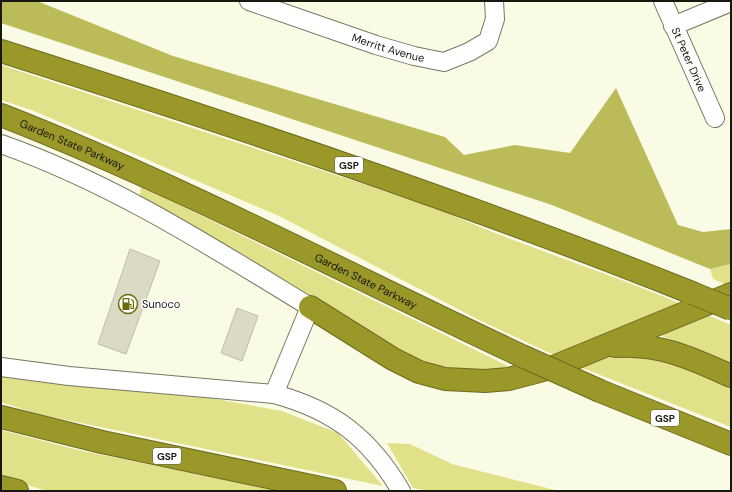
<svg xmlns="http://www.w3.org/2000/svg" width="732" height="492" viewBox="0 0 732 492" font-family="'DM Sans',sans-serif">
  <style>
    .green { fill: #e1e18a }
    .forest { fill: #bcbb5a }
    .building { fill: #dbdbc5; stroke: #bdbea8 }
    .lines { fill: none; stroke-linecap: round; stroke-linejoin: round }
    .minor-casing { stroke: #767763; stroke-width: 20 }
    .highway-casing { stroke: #6c6b20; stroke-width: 24 }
    .minor { stroke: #fff; stroke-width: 18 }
    .highway { stroke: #9a9828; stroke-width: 22 }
    .highway-bridge-casing { stroke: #6c6b20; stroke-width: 24; stroke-linecap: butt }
    .highway-bridge { stroke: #9a9828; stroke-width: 22 }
    .labels { text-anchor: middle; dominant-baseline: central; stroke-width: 3; stroke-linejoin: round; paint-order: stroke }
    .shield { fill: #fff; stroke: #5d5d58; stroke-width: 1 }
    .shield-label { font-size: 10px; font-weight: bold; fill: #171810 }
    .street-label { font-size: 11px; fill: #171810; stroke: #fff }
    .poi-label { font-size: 11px; fill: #171810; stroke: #fff; text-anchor: start }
  </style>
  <rect width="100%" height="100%" fill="#fafbe4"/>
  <!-- green -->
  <path class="green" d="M 1,65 L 439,209 C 519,246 605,271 686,306 L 560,358 L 479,320 L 279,216 L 34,111 L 1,100 Z
    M 141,186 L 516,370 L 440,370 L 400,353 L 280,283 L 140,196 Z
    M 731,264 L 731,287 L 713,279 L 710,269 Z
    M 703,313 L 731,325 L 731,366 L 662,336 Z
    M 633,352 L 676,359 L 731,383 L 731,427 L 575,365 L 598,356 Z
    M 1,374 L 200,396 L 282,411 L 338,433 L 383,486 L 38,414 L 1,402 Z
    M 1,430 L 78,450 L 279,491 L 47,491 L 1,477 Z
    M 387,443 L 410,444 L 452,464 L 559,491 L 430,491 L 413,488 Z"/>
  <!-- forest -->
  <path class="forest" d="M 1,1 L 37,1 L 173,56 L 445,137 L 464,155 L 515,145 L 570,153 L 616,88 L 678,225 L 703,232 L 731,229 L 731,264 L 710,269 L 552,205 L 1,23 Z"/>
  <!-- building -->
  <path class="building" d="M 130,249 L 160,261 L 126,354 L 98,344 Z
    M 237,308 L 258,316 L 242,361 L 221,353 Z"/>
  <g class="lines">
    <!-- minor casing -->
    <g class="minor-casing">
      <g id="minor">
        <path id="s1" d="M 249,1 L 376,45 L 414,56 L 444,62 L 469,52 L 488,41 L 495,19 L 494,1"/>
        <path id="s2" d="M 663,1 L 715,118"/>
        <path d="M 673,26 L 731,2"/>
        <path d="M 1,144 C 112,183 210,246 310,307 L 274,394"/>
        <path d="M 1,367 L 69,376 L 274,394 C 334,410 370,438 401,491"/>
      </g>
    </g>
    <!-- highway casing -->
    <g class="highway-casing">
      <g id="highway">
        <path d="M 1,51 C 233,125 465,202 692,293"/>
        <path id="s3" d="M 1,115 C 180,185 349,275 522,356"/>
        <path d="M 310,307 L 393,359 L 419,372 L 445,379 L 485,381 L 509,379 L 551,368 L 731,294"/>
        <path d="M 615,346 C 660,343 691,358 731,376"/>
        <path d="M 600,391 L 731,444"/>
        <path d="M 1,417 L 102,442 L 335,491"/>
        <path d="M 1,487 L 17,491"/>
      </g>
    </g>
    <!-- minor -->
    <use href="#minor" class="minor"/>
    <!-- highway -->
    <use href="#highway" class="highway"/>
    <!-- highway-bridge casing -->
    <g class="highway-bridge-casing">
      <path id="highway-bridge" d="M 692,293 L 731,309
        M 522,356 L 600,391"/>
    </g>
    <!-- highway-bridge -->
    <use href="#highway-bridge" class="highway-bridge"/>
  </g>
  <!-- icons -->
  <defs>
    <g id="fuel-ring" transform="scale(1)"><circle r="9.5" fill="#fff" stroke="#6d6b08" stroke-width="1.5"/><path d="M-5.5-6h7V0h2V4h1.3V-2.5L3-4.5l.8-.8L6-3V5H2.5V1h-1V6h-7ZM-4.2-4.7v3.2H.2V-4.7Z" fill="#6d6b08"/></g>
  </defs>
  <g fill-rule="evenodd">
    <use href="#fuel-ring" x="128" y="304"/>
  </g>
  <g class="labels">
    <!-- shield labels -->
    <g class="shield">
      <rect x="335" y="157" width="28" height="16" rx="3"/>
      <rect x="651" y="410" width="28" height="16" rx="3"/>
      <rect x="153" y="448" width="28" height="16" rx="3"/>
    </g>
    <g class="shield-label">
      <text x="349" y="165">GSP</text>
      <text x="665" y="418">GSP</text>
      <text x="167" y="456">GSP</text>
    </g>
    <!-- street labels -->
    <g class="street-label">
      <text stroke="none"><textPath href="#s1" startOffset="147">Merritt Avenue</textPath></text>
      <text stroke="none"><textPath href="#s2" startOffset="64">St Peter Drive</textPath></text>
      <text stroke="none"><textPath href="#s3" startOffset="77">Garden State Parkway</textPath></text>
      <text stroke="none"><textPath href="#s3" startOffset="401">Garden State Parkway</textPath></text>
    </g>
    <!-- poi labels -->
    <g class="poi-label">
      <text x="142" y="304">Sunoco</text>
    </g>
  </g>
  <!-- border -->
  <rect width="732" height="492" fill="none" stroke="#171810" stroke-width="4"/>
</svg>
